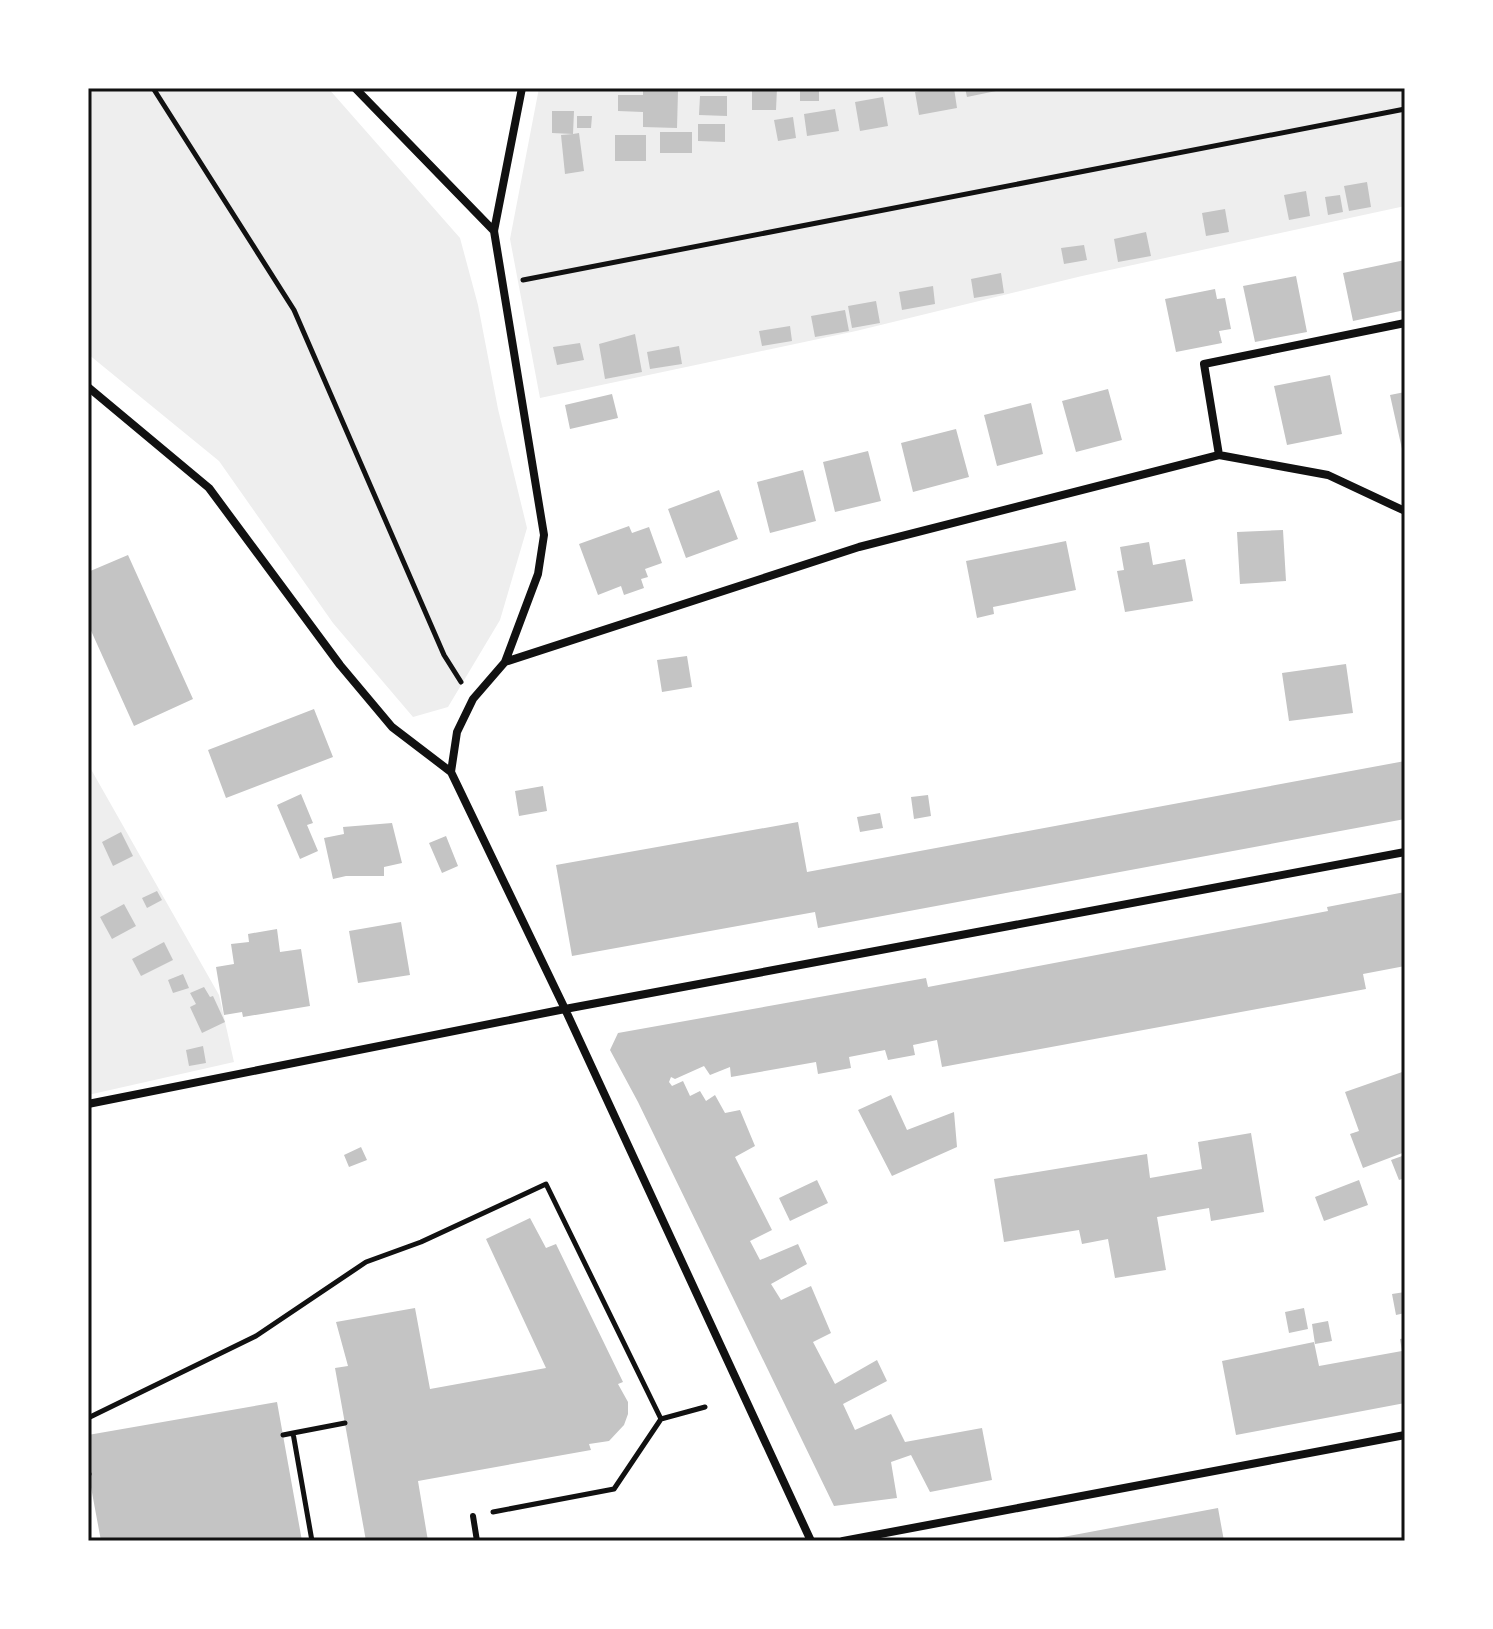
<svg xmlns="http://www.w3.org/2000/svg" width="1493" height="1629" viewBox="0 0 1493 1629" font-family="'Space Grotesk',sans-serif">
  <style>
    .green { fill: #eee }
    .building { fill: #c4c4c4 }
    .lines { fill: none; stroke-linecap: round; stroke-linejoin: round }
    .path { stroke: #111; stroke-width: 5 }
    .service { stroke: #111; stroke-width: 6 }
    .minor { stroke: #111; stroke-width: 8 }
    .neatline { fill: none; stroke: #111; stroke-width: 3 }
  </style>
  <rect width="100%" height="100%" fill="#fff"/>
  <!-- green -->
  <path class="green" d="M 88,88 L 328,88 L 460,238 L 478,305 L 498,409 L 527,528 L 500,620 L 448,707 L 413,717 L 333,623 L 219,461 L 88,354 Z
    M 539,88 L 1405,88 L 1405,206 L 1082,276 L 856,331 L 540,398 L 510,239 Z
    M 88,764 L 219,995 L 234,1062 L 88,1095 Z"/>
  <!-- building -->
  <path class="building" d="M 752,88 L 777,88 L 776,110 L 752,110 Z
    M 800,88 L 819,88 L 819,101 L 800,101 Z
    M 939,88 L 954,88 L 957,108 L 919,115 L 915,92 Z
    M 965,88 L 996,88 L 996,91 L 967,97 Z
    M 643,91 L 678,91 L 677,128 L 643,127 L 643,112 L 618,111 L 618,95 L 643,95 Z
    M 700,96 L 727,96 L 727,116 L 699,115 Z
    M 883,97 L 888,126 L 860,131 L 855,102 Z
    M 835,109 L 839,131 L 807,136 L 804,114 Z
    M 552,111 L 574,111 L 573,134 L 579,133 L 584,171 L 565,174 L 561,135 L 573,134 L 552,133 Z
    M 577,116 L 592,116 L 591,128 L 577,128 Z
    M 793,117 L 796,138 L 778,141 L 774,120 Z
    M 698,124 L 725,124 L 725,142 L 698,141 Z
    M 660,132 L 692,132 L 692,153 L 660,153 Z
    M 615,135 L 646,135 L 646,161 L 615,161 Z
    M 1367,182 L 1371,207 L 1349,211 L 1344,186 Z
    M 1306,191 L 1310,216 L 1289,220 L 1284,195 Z
    M 1340,195 L 1343,212 L 1328,215 L 1325,197 Z
    M 1225,209 L 1229,232 L 1206,236 L 1202,213 Z
    M 1146,232 L 1151,256 L 1118,262 L 1114,239 Z
    M 1084,245 L 1087,260 L 1064,264 L 1061,248 Z
    M 1405,260 L 1405,310 L 1353,321 L 1343,273 Z
    M 1001,273 L 1004,293 L 974,298 L 971,279 Z
    M 1296,276 L 1307,332 L 1255,342 L 1243,286 Z
    M 933,286 L 935,304 L 902,310 L 899,292 Z
    M 1215,289 L 1217,299 L 1225,298 L 1231,329 L 1219,331 L 1222,343 L 1176,352 L 1165,299 Z
    M 876,301 L 880,323 L 852,328 L 848,306 Z
    M 845,310 L 849,331 L 815,337 L 811,316 Z
    M 790,326 L 792,341 L 762,346 L 759,331 Z
    M 635,334 L 642,372 L 605,379 L 599,344 Z
    M 580,343 L 584,360 L 557,365 L 553,347 Z
    M 679,346 L 682,364 L 650,369 L 647,352 Z
    M 1330,375 L 1342,434 L 1287,445 L 1274,386 Z
    M 1108,389 L 1122,440 L 1076,452 L 1062,401 Z
    M 1405,392 L 1405,458 L 1404,458 L 1390,395 Z
    M 612,394 L 618,418 L 570,429 L 565,405 Z
    M 1031,403 L 1043,454 L 997,466 L 984,415 Z
    M 956,429 L 969,477 L 913,492 L 901,443 Z
    M 868,451 L 881,501 L 835,512 L 823,462 Z
    M 803,470 L 816,521 L 770,533 L 757,482 Z
    M 719,490 L 738,539 L 686,558 L 668,509 Z
    M 629,526 L 632,533 L 649,527 L 662,563 L 645,569 L 648,577 L 641,579 L 644,588 L 624,595 L 621,586 L 598,595 L 579,544 Z
    M 1283,530 L 1286,581 L 1240,584 L 1237,532 Z
    M 1066,541 L 1076,590 L 993,607 L 994,614 L 977,618 L 966,561 Z
    M 1149,542 L 1153,565 L 1185,559 L 1193,601 L 1125,612 L 1117,571 L 1124,570 L 1120,547 Z
    M 128,555 L 193,699 L 134,726 L 88,624 L 88,572 Z
    M 687,656 L 692,687 L 662,692 L 657,660 Z
    M 1346,664 L 1353,713 L 1289,721 L 1282,673 Z
    M 314,709 L 333,757 L 226,798 L 208,750 Z
    M 1405,761 L 1405,819 L 818,928 L 815,912 L 572,956 L 556,865 L 798,822 L 807,872 Z
    M 543,786 L 547,811 L 519,816 L 515,791 Z
    M 301,794 L 313,823 L 307,825 L 318,851 L 300,859 L 277,805 Z
    M 928,795 L 931,816 L 914,819 L 911,797 Z
    M 880,813 L 883,828 L 860,832 L 857,817 Z
    M 392,823 L 402,863 L 384,867 L 384,876 L 346,876 L 333,879 L 324,838 L 344,834 L 343,827 Z
    M 121,832 L 133,856 L 113,866 L 102,842 Z
    M 446,836 L 458,866 L 442,873 L 429,843 Z
    M 157,891 L 162,900 L 147,908 L 142,898 Z
    M 1405,892 L 1405,966 L 1363,974 L 1366,989 L 942,1067 L 937,1040 L 913,1045 L 915,1055 L 888,1060 L 885,1050 L 849,1057 L 851,1068 L 818,1074 L 816,1062 L 731,1077 L 730,1067 L 710,1075 L 704,1066 L 675,1079 L 671,1077 L 669,1082 L 672,1086 L 683,1081 L 690,1096 L 700,1091 L 706,1101 L 715,1095 L 725,1113 L 740,1110 L 755,1146 L 735,1157 L 772,1230 L 750,1241 L 760,1260 L 798,1244 L 807,1264 L 771,1284 L 781,1300 L 811,1286 L 831,1333 L 813,1342 L 835,1384 L 877,1360 L 887,1381 L 843,1404 L 855,1430 L 891,1414 L 905,1442 L 982,1428 L 992,1480 L 930,1492 L 911,1455 L 891,1462 L 897,1498 L 834,1506 L 638,1102 L 610,1050 L 618,1033 L 926,978 L 928,987 L 1328,911 L 1327,907 Z
    M 124,904 L 136,926 L 112,939 L 100,917 Z
    M 401,922 L 410,975 L 358,983 L 349,931 Z
    M 277,929 L 280,952 L 301,949 L 310,1006 L 243,1017 L 242,1012 L 224,1015 L 216,967 L 234,964 L 231,944 L 249,942 L 248,934 Z
    M 164,942 L 173,960 L 141,976 L 132,959 Z
    M 183,974 L 189,988 L 173,993 L 168,980 Z
    M 204,987 L 210,997 L 213,996 L 225,1022 L 202,1033 L 190,1007 L 196,1004 L 190,993 Z
    M 203,1046 L 206,1063 L 189,1066 L 186,1050 Z
    M 1405,1071 L 1405,1152 L 1363,1168 L 1350,1134 L 1359,1131 L 1345,1092 Z
    M 891,1095 L 907,1130 L 954,1112 L 957,1147 L 892,1176 L 858,1110 Z
    M 1251,1133 L 1264,1212 L 1211,1221 L 1209,1208 L 1157,1217 L 1166,1270 L 1115,1278 L 1108,1239 L 1082,1244 L 1079,1230 L 1004,1242 L 994,1179 L 1147,1154 L 1150,1178 L 1202,1169 L 1198,1142 Z
    M 361,1147 L 367,1160 L 349,1167 L 344,1155 Z
    M 1405,1155 L 1405,1178 L 1399,1180 L 1391,1160 Z
    M 817,1180 L 828,1203 L 790,1221 L 779,1198 Z
    M 1359,1180 L 1368,1205 L 1324,1221 L 1315,1197 Z
    M 530,1218 L 546,1248 L 556,1244 L 623,1382 L 618,1384 L 628,1402 L 628,1414 L 624,1425 L 609,1441 L 589,1444 L 591,1450 L 418,1481 L 428,1541 L 366,1541 L 335,1368 L 348,1366 L 336,1322 L 415,1308 L 430,1389 L 546,1368 L 486,1239 Z
    M 1405,1292 L 1405,1313 L 1396,1315 L 1392,1294 Z
    M 1304,1308 L 1308,1329 L 1289,1333 L 1285,1312 Z
    M 1328,1321 L 1332,1341 L 1315,1344 L 1312,1324 Z
    M 1405,1338 L 1405,1403 L 1236,1435 L 1222,1361 L 1314,1342 L 1319,1366 L 1402,1351 L 1400,1339 Z
    M 277,1402 L 302,1541 L 101,1541 L 88,1471 L 88,1435 Z
    M 1218,1508 L 1224,1541 L 1048,1541 L 1047,1540 Z"/>
  <g class="lines">
    <!-- path -->
    <path class="path" d="M 153,88 L 294,310 L 444,655 L 461,682
      M 523,280 L 1405,109
      M 88,1418 L 256,1336 L 366,1262 L 421,1242 L 546,1184 L 661,1419 L 705,1407
      M 283,1435 L 293,1433
      M 88,1474 L 89,1474
      M 493,1512 L 614,1489 L 661,1419
      M 312,1541 L 293,1433 L 345,1423"/>
    <!-- service -->
    <path class="service" d="M 473,1516 L 477,1541"/>
    <!-- minor -->
    <path class="minor" d="M 355,88 L 494,231
      M 522,88 L 494,231 L 544,535 L 538,574 L 505,662 L 473,699 L 457,732 L 451,772 L 565,1009 L 811,1541
      M 88,387 L 209,488 L 340,665 L 392,727 L 451,772
      M 1219,455 L 1204,364 L 1405,323
      M 505,662 L 859,547 L 1219,455 L 1328,475 L 1405,511
      M 88,1104 L 565,1009 L 1405,852
      M 843,1541 L 1405,1435"/>
  </g>
  <!-- border -->
  <rect width="1493" height="1629" fill="none" stroke="#ffffff" stroke-width="180"/>
  <rect x="90" y="90" width="1313" height="1449" class="neatline"/>
</svg>
